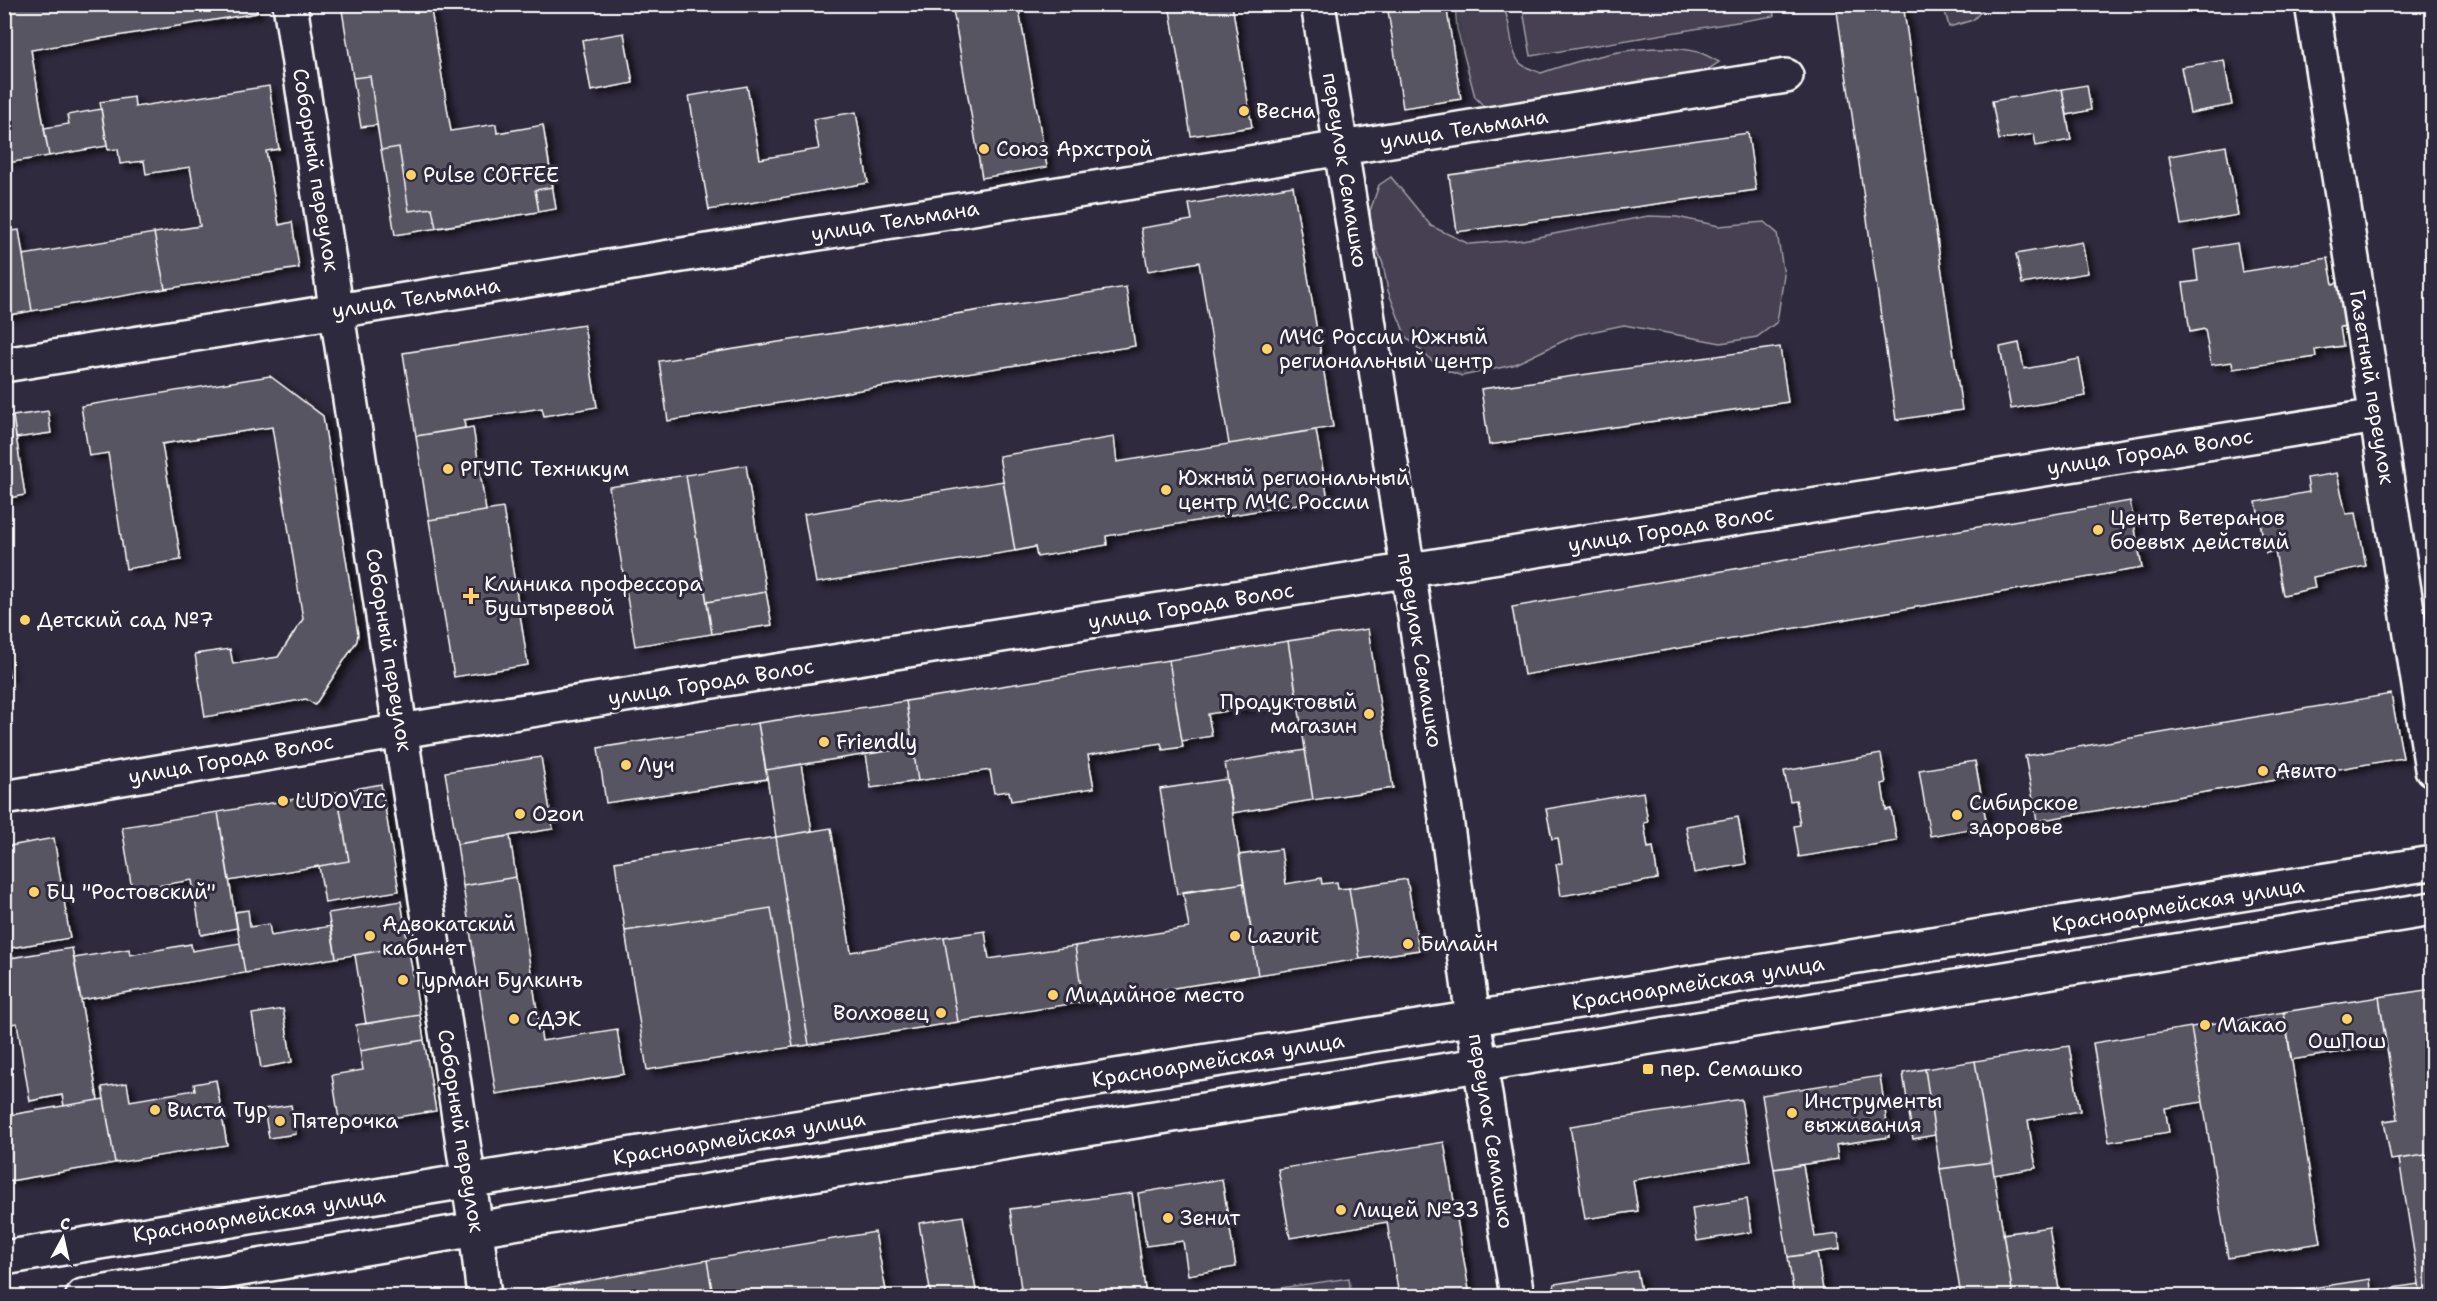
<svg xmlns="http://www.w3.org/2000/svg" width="2437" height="1301" viewBox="0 0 2437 1301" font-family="'Shantell Sans',sans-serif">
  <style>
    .green { fill: #464152; stroke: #a2a0a8; stroke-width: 1.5 }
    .building { fill: #595564; stroke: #fff; stroke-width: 1.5; filter: url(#shadow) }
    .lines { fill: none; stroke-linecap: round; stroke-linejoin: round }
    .minor-casing { stroke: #fff; stroke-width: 38 }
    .major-casing { stroke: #fff; stroke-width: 38 }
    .minor { stroke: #2f2a3d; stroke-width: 33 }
    .major { stroke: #2f2a3d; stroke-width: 33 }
    .poi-dot { fill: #ffd166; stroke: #2f2a3d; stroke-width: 2 }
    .labels { text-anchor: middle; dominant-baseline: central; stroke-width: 6; stroke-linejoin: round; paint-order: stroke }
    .poi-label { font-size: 21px; fill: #fff; stroke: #2f2a3d; text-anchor: start }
    .street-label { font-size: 21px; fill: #fff; stroke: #2f2a3d }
  </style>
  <defs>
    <filter id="shadow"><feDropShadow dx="6" dy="4" stdDeviation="3" flood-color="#0009"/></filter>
  </defs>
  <rect width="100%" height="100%" fill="#2f2a3d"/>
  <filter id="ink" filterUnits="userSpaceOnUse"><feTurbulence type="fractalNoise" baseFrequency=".0167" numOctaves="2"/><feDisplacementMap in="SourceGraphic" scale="12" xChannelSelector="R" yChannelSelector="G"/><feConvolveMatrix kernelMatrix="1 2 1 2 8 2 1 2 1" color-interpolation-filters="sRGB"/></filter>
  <g filter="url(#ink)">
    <!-- green -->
    <path class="green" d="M 1772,4 L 1774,16 L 1531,56 L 1522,5 Z
      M 1455,5 L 1502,5 C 1513,22 1508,49 1520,63 C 1525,68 1535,70 1541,73 C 1588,57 1649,40 1698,52 C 1705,54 1713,59 1719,62 L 1700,75 L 1490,113 L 1475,97 L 1457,29 Z
      M 1948,5 L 1948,4 L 1987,5 L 1973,20 L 1949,27 L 1945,11 Z
      M 2018,5 L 2075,5 L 2057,10 L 2022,8 Z
      M 1391,177 L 1431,226 L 1469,244 L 1522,240 L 1648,216 L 1677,217 L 1719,226 L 1764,222 L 1777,233 L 1784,275 L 1777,322 L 1757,337 L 1721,343 L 1624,325 L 1576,335 L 1513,365 L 1462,376 L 1440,368 L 1406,337 L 1399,319 L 1388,291 L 1383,264 L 1371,234 L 1370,211 L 1379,185 Z
      M 1349,1278 L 1351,1296 L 1247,1296 L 1246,1293 Z"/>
    <!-- building -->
    <path class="building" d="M 4,4 L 256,4 L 257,13 L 31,50 L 49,156 L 8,163 L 4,141 Z
      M 341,4 L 430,4 L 451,131 L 496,124 L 497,133 L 543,125 L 553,187 L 535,190 L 539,212 L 436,228 L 432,208 L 409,211 L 399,147 L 381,150 L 370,76 L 353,78 Z
      M 341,4 L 430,4 L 451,131 L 496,124 L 497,133 L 543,125 L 556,209 L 395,235 L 377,125 L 361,127 Z
      M 952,4 L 1018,4 L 1047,167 L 982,178 Z
      M 1169,4 L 1232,4 L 1252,127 L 1191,136 Z
      M 1387,4 L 1446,4 L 1461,99 L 1403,108 Z
      M 1836,4 L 1903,4 L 1962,410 L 1896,420 Z
      M 2178,4 L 2211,4 L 2178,9 Z
      M 624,33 L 633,83 L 591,91 L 582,40 Z
      M 2224,60 L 2232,105 L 2190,113 L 2181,67 Z
      M 2087,85 L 2091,110 L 2067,115 L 2062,89 Z
      M 269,86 L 279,149 L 266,151 L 279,225 L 292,222 L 299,268 L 165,289 L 154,233 L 200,226 L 190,167 L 146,174 L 144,161 L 120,164 L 118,149 L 108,150 L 100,102 L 134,97 L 135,107 Z
      M 747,86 L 760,159 L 819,149 L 813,119 L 856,112 L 868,183 L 709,210 L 689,96 Z
      M 2062,89 L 2071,140 L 2036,146 L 2034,134 L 1999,140 L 1992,101 Z
      M 101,109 L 107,146 L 49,156 L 44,128 L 69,124 L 67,115 Z
      M 1748,133 L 1756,190 L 1457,232 L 1449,175 Z
      M 2226,146 L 2238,215 L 2181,225 L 2169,156 Z
      M 1293,186 L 1333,427 L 1229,444 L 1199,262 L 1148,271 L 1141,228 L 1192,220 L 1189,204 Z
      M 4,228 L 5,232 L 19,230 L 32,311 L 4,316 Z
      M 154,233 L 165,289 L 32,311 L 23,255 Z
      M 2082,242 L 2088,273 L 2022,284 L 2016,254 Z
      M 2237,243 L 2242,272 L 2328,258 L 2333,284 L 2340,282 L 2347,326 L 2340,327 L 2343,346 L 2315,350 L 2316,357 L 2233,369 L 2232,362 L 2211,365 L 2205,329 L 2190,332 L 2183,283 L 2198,281 L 2194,250 Z
      M 1126,287 L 1135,346 L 668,421 L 659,361 Z
      M 584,325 L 597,407 L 544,416 L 542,408 L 464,420 L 465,428 L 416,436 L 403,353 Z
      M 2019,343 L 2024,369 L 2079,359 L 2086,396 L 2011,409 L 2000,347 Z
      M 1780,347 L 1788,402 L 1489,445 L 1481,389 Z
      M 270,376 L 323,416 L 358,634 L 357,641 L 315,705 L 306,699 L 205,717 L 195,654 L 230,649 L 233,664 L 278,657 L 303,619 L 272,427 L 162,444 L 181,560 L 126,569 L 108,453 L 89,456 L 81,406 Z
      M 48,411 L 51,433 L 16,438 L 13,416 Z
      M 13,416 L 25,495 L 4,499 L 4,418 Z
      M 473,427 L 486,511 L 429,520 L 416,436 Z
      M 1316,430 L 1328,499 L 1106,536 L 1107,545 L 1037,557 L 1035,547 L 1015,551 L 999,456 L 1114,437 L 1117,462 Z
      M 746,465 L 766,592 L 707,602 L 686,475 Z
      M 2337,473 L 2346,514 L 2356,513 L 2366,566 L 2313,577 L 2315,588 L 2283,595 L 2275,551 L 2266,553 L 2256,502 L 2309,492 L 2307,478 Z
      M 686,475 L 712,634 L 635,646 L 609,487 Z
      M 1003,481 L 1015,551 L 816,583 L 804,514 Z
      M 2130,501 L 2142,568 L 1524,675 L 1512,607 Z
      M 503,508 L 528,665 L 454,677 L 429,520 Z
      M 766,592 L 772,625 L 712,634 L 707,602 Z
      M 1368,629 L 1393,788 L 1313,800 L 1288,641 Z
      M 1288,641 L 1297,700 L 1208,714 L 1212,736 L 1182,741 L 1169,660 Z
      M 4,646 L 9,677 L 4,678 Z
      M 1169,660 L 1183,747 L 1163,750 L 1161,743 L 1088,755 L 1094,788 L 1011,801 L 1009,791 L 994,793 L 990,770 L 918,781 L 906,701 Z
      M 2391,694 L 2403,758 L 2037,821 L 2025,756 Z
      M 906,701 L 913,747 L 766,770 L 758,723 Z
      M 758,723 L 767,779 L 606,803 L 598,748 Z
      M 913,747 L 918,781 L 871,788 L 866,754 Z
      M 1305,750 L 1313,800 L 1233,813 L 1225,763 Z
      M 1881,754 L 1886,783 L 1882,784 L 1886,810 L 1891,809 L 1897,841 L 1799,857 L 1794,826 L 1800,825 L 1796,800 L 1790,801 L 1784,771 Z
      M 541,757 L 553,829 L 457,844 L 445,772 Z
      M 1975,761 L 1987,826 L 1930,836 L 1919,770 Z
      M 801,764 L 812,831 L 776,837 L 766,770 Z
      M 1227,779 L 1244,883 L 1177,894 L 1160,789 Z
      M 381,784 L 399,891 L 325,903 L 319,866 L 349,861 L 337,792 Z
      M 337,792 L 349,861 L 229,881 L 218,812 Z
      M 1643,792 L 1648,822 L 1644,823 L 1648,848 L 1653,847 L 1658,879 L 1561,896 L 1556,864 L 1562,863 L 1558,838 L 1552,839 L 1546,809 Z
      M 218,812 L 237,928 L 201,935 L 192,880 L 132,890 L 122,827 Z
      M 1738,817 L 1746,864 L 1694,873 L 1686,826 Z
      M 831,828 L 851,952 L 944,937 L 958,1022 L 809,1045 L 776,837 Z
      M 510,836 L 516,877 L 463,886 L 457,844 Z
      M 776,837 L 809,1045 L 793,1047 L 771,908 L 625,931 L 615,862 Z
      M 54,838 L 70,938 L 4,949 L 4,847 Z
      M 1281,849 L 1286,884 L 1321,878 L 1322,884 L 1337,882 L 1338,889 L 1349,888 L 1360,959 L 1258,975 L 1239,855 Z
      M 516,877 L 542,1041 L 617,1029 L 624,1074 L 496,1094 L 463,886 Z
      M 1407,879 L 1419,950 L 1360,959 L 1349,888 Z
      M 1244,883 L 1258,975 L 1083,1002 L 1075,946 L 1189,928 L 1183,892 Z
      M 401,901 L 408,946 L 336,958 L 328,913 Z
      M 771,908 L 793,1047 L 647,1070 L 625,931 Z
      M 248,910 L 250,927 L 269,924 L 271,936 L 331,926 L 336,958 L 245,973 L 235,912 Z
      M 985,931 L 989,959 L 1075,946 L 1083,1002 L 958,1022 L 944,937 Z
      M 240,943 L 245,973 L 81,1000 L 74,958 L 129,949 L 130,955 L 191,944 L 192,951 Z
      M 408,946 L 420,1015 L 366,1024 L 355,955 Z
      M 72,948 L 98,1100 L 64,1106 L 62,1095 L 30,1101 L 17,1023 L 4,1025 L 4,959 Z
      M 2432,989 L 2432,1154 L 2391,1160 L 2384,1121 L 2398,1119 L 2379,997 Z
      M 2379,997 L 2386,1045 L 2291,1060 L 2284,1012 Z
      M 283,1009 L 292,1062 L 261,1068 L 252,1014 Z
      M 2284,1012 L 2321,1243 L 2228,1258 L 2191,1027 Z
      M 420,1015 L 424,1040 L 360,1051 L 356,1025 Z
      M 2191,1027 L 2203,1102 L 2165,1108 L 2169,1132 L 2109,1142 L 2093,1043 Z
      M 424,1040 L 436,1111 L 340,1126 L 332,1075 L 363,1070 L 360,1051 Z
      M 2069,1046 L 2080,1111 L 2028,1120 L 2036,1168 L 1994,1175 L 1975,1061 Z
      M 1975,1061 L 1992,1162 L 1940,1169 L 1925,1069 Z
      M 1925,1069 L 1935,1135 L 1913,1139 L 1903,1073 Z
      M 1880,1076 L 1889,1137 L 1836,1145 L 1838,1159 L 1774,1169 L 1762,1095 Z
      M 216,1080 L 227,1145 L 115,1163 L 102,1087 L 127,1083 L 130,1101 L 195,1090 L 194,1084 Z
      M 104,1099 L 115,1163 L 4,1182 L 4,1116 Z
      M 1741,1099 L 1751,1161 L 1633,1180 L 1638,1211 L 1585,1219 L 1570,1126 Z
      M 291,1105 L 296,1134 L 269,1138 L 264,1109 Z
      M 1444,1142 L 1470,1296 L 1399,1296 L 1387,1222 L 1290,1238 L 1278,1169 Z
      M 2432,1154 L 2432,1296 L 2421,1296 L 2399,1159 Z
      M 1992,1162 L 2013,1296 L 1961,1296 L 1940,1169 Z
      M 1803,1165 L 1815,1237 L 1838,1234 L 1840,1249 L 1788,1257 L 1774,1169 Z
      M 1222,1179 L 1236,1267 L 1188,1275 L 1183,1241 L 1146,1246 L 1138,1193 Z
      M 1132,1193 L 1146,1296 L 1022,1296 L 1010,1209 Z
      M 1747,1199 L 1752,1232 L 1697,1241 L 1692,1208 Z
      M 963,1216 L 977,1296 L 931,1296 L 919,1223 Z
      M 2049,1227 L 2060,1296 L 2013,1296 L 2003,1234 Z
      M 875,1232 L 887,1296 L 713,1296 L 707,1260 Z
      M 1817,1253 L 1824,1296 L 1794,1296 L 1788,1257 Z
      M 707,1260 L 713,1296 L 518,1296 L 517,1293 Z
      M 1637,1271 L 1642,1296 L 1556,1296 L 1554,1284 Z
      M 2370,1279 L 2371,1291 L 2419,1284 L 2421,1296 L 2259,1296 Z"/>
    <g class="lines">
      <!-- minor casing -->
      <g class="minor-casing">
        <path id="minor" d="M 290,4 L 476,1229 L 484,1296
          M 1318,4 L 1408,571 L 1445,811 L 1473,1019 L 1517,1296
          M 2312,4 L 2432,769
          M 4,365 L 1786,76
          M 4,798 L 431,726 L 2377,416"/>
      </g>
      <!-- major casing -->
      <g class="major-casing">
        <path id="major" d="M 4,1258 L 436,1186 L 2432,863
          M 83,1296 L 476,1229 L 2432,909"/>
      </g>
      <!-- minor -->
      <use href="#minor" class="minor"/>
      <!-- major -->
      <use href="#major" class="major"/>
    </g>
  </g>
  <!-- markers -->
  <g class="poi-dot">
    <circle cx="1244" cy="111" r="6"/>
    <circle cx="984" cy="149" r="6"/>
    <circle cx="411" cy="175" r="6"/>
    <circle cx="1267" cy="349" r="6"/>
    <circle cx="448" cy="469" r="6"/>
    <circle cx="1166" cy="490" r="6"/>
    <circle cx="2098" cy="530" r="6"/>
    <path d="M468 587h6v6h6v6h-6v6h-6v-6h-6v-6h6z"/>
    <circle cx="25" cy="620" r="6"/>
    <circle cx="1369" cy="714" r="6"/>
    <circle cx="824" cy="742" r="6"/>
    <circle cx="626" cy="765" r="6"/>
    <circle cx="2263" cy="771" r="6"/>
    <circle cx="283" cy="801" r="6"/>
    <circle cx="520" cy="814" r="6"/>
    <circle cx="1957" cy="815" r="6"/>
    <circle cx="34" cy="892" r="6"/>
    <circle cx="370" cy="936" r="6"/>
    <circle cx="1235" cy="936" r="6"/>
    <circle cx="1408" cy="944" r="6"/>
    <circle cx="403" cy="980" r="6"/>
    <circle cx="1053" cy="995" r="6"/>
    <circle cx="941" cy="1013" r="6"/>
    <circle cx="514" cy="1019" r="6"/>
    <circle cx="2347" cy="1019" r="6"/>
    <circle cx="2205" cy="1025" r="6"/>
    <rect x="1642" y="1063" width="12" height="12" rx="3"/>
    <circle cx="155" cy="1110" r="6"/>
    <circle cx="1792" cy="1113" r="6"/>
    <circle cx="280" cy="1121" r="6"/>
    <circle cx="1341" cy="1210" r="6"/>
    <circle cx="1168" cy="1218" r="6"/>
  </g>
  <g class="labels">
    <!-- poi labels -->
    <g class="poi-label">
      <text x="1256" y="111">Весна</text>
      <text x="996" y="149">Союз Архстрой</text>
      <text x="423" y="175">Pulse COFFEE</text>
      <text x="1279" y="337">МЧС России Южный<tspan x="1279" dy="24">региональный центр</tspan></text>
      <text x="460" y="469">РГУПС Техникум</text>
      <text x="1178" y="478">Южный региональный<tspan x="1178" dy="24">центр МЧС России</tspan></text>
      <text x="2110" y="518">Центр Ветеранов<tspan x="2110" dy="24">боевых действий</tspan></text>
      <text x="484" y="584">Клиника профессора<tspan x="484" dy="24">Буштыревой</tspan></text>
      <text x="37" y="620">Детский сад №7</text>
      <text x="1357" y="702" text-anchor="end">Продуктовый<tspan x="1357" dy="24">магазин</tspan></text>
      <text x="836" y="742">Friendly</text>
      <text x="638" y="765">Луч</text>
      <text x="2275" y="771">Авито</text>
      <text x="295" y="801">LUDOVIC</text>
      <text x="1969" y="803">Сибирское<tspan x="1969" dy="24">здоровье</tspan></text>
      <text x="532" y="814">Ozon</text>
      <text x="46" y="892">БЦ "Ростовский"</text>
      <text x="382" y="924">Адвокатский<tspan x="382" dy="24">кабинет</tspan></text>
      <text x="1247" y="936">Lazurit</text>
      <text x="1420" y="944">Билайн</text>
      <text x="415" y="980">Гурман Булкинъ</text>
      <text x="1065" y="995">Мидийное место</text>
      <text x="929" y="1013" text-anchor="end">Волховец</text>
      <text x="526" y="1019">СДЭК</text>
      <text x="2217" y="1025">Макао</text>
      <text x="2347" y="1041" text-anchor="middle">ОшПош</text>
      <text x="1660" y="1069">пер. Семашко</text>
      <text x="1804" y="1101">Инструменты<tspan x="1804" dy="24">выживания</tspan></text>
      <text x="167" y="1110">Виста Тур</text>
      <text x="292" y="1121">Пятерочка</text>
      <text x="1353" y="1210">Лицей №33</text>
      <text x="1180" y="1218">Зенит</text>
    </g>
    <!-- street labels -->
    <g class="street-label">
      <text transform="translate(1464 129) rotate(-9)">улица Тельмана</text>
      <text transform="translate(316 170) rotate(81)">Соборный переулок</text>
      <text transform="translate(1345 170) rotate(81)">переулок Семашко</text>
      <text transform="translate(895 221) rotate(-9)">улица Тельмана</text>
      <text transform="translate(416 298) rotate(-9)">улица Тельмана</text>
      <text transform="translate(2372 387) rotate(81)">Газетный переулок</text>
      <text transform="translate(2150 452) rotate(-9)">улица Города Волос</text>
      <text transform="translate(1671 529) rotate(-9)">улица Города Волос</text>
      <text transform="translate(1191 606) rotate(-9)">улица Города Волос</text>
      <text transform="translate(389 650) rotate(81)">Соборный переулок</text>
      <text transform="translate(1420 650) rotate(81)">переулок Семашко</text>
      <text transform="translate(711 682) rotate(-9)">улица Города Волос</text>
      <text transform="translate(231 759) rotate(-10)">улица Города Волос</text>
      <text transform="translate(2178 905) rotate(-9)">Красноармейская улица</text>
      <text transform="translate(1698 983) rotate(-9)">Красноармейская улица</text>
      <text transform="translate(1218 1060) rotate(-9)">Красноармейская улица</text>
      <text transform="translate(461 1131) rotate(81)">Соборный переулок</text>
      <text transform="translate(1491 1131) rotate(81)">переулок Семашко</text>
      <text transform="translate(739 1138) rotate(-9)">Красноармейская улица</text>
      <text transform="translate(259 1215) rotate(-9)">Красноармейская улица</text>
    </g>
  </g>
  <!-- margin -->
  <rect width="2437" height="1301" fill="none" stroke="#2f2a3d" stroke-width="24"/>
  <rect x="12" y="12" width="2413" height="1277" fill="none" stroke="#fff" stroke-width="2" filter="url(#ink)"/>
  <!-- north arrow -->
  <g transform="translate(63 1238) rotate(8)" stroke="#2f2a3d" stroke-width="4.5" paint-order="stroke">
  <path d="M0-4.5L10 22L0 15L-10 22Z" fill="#ffffff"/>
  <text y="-9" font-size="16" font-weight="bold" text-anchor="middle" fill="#ffffff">С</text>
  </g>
</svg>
